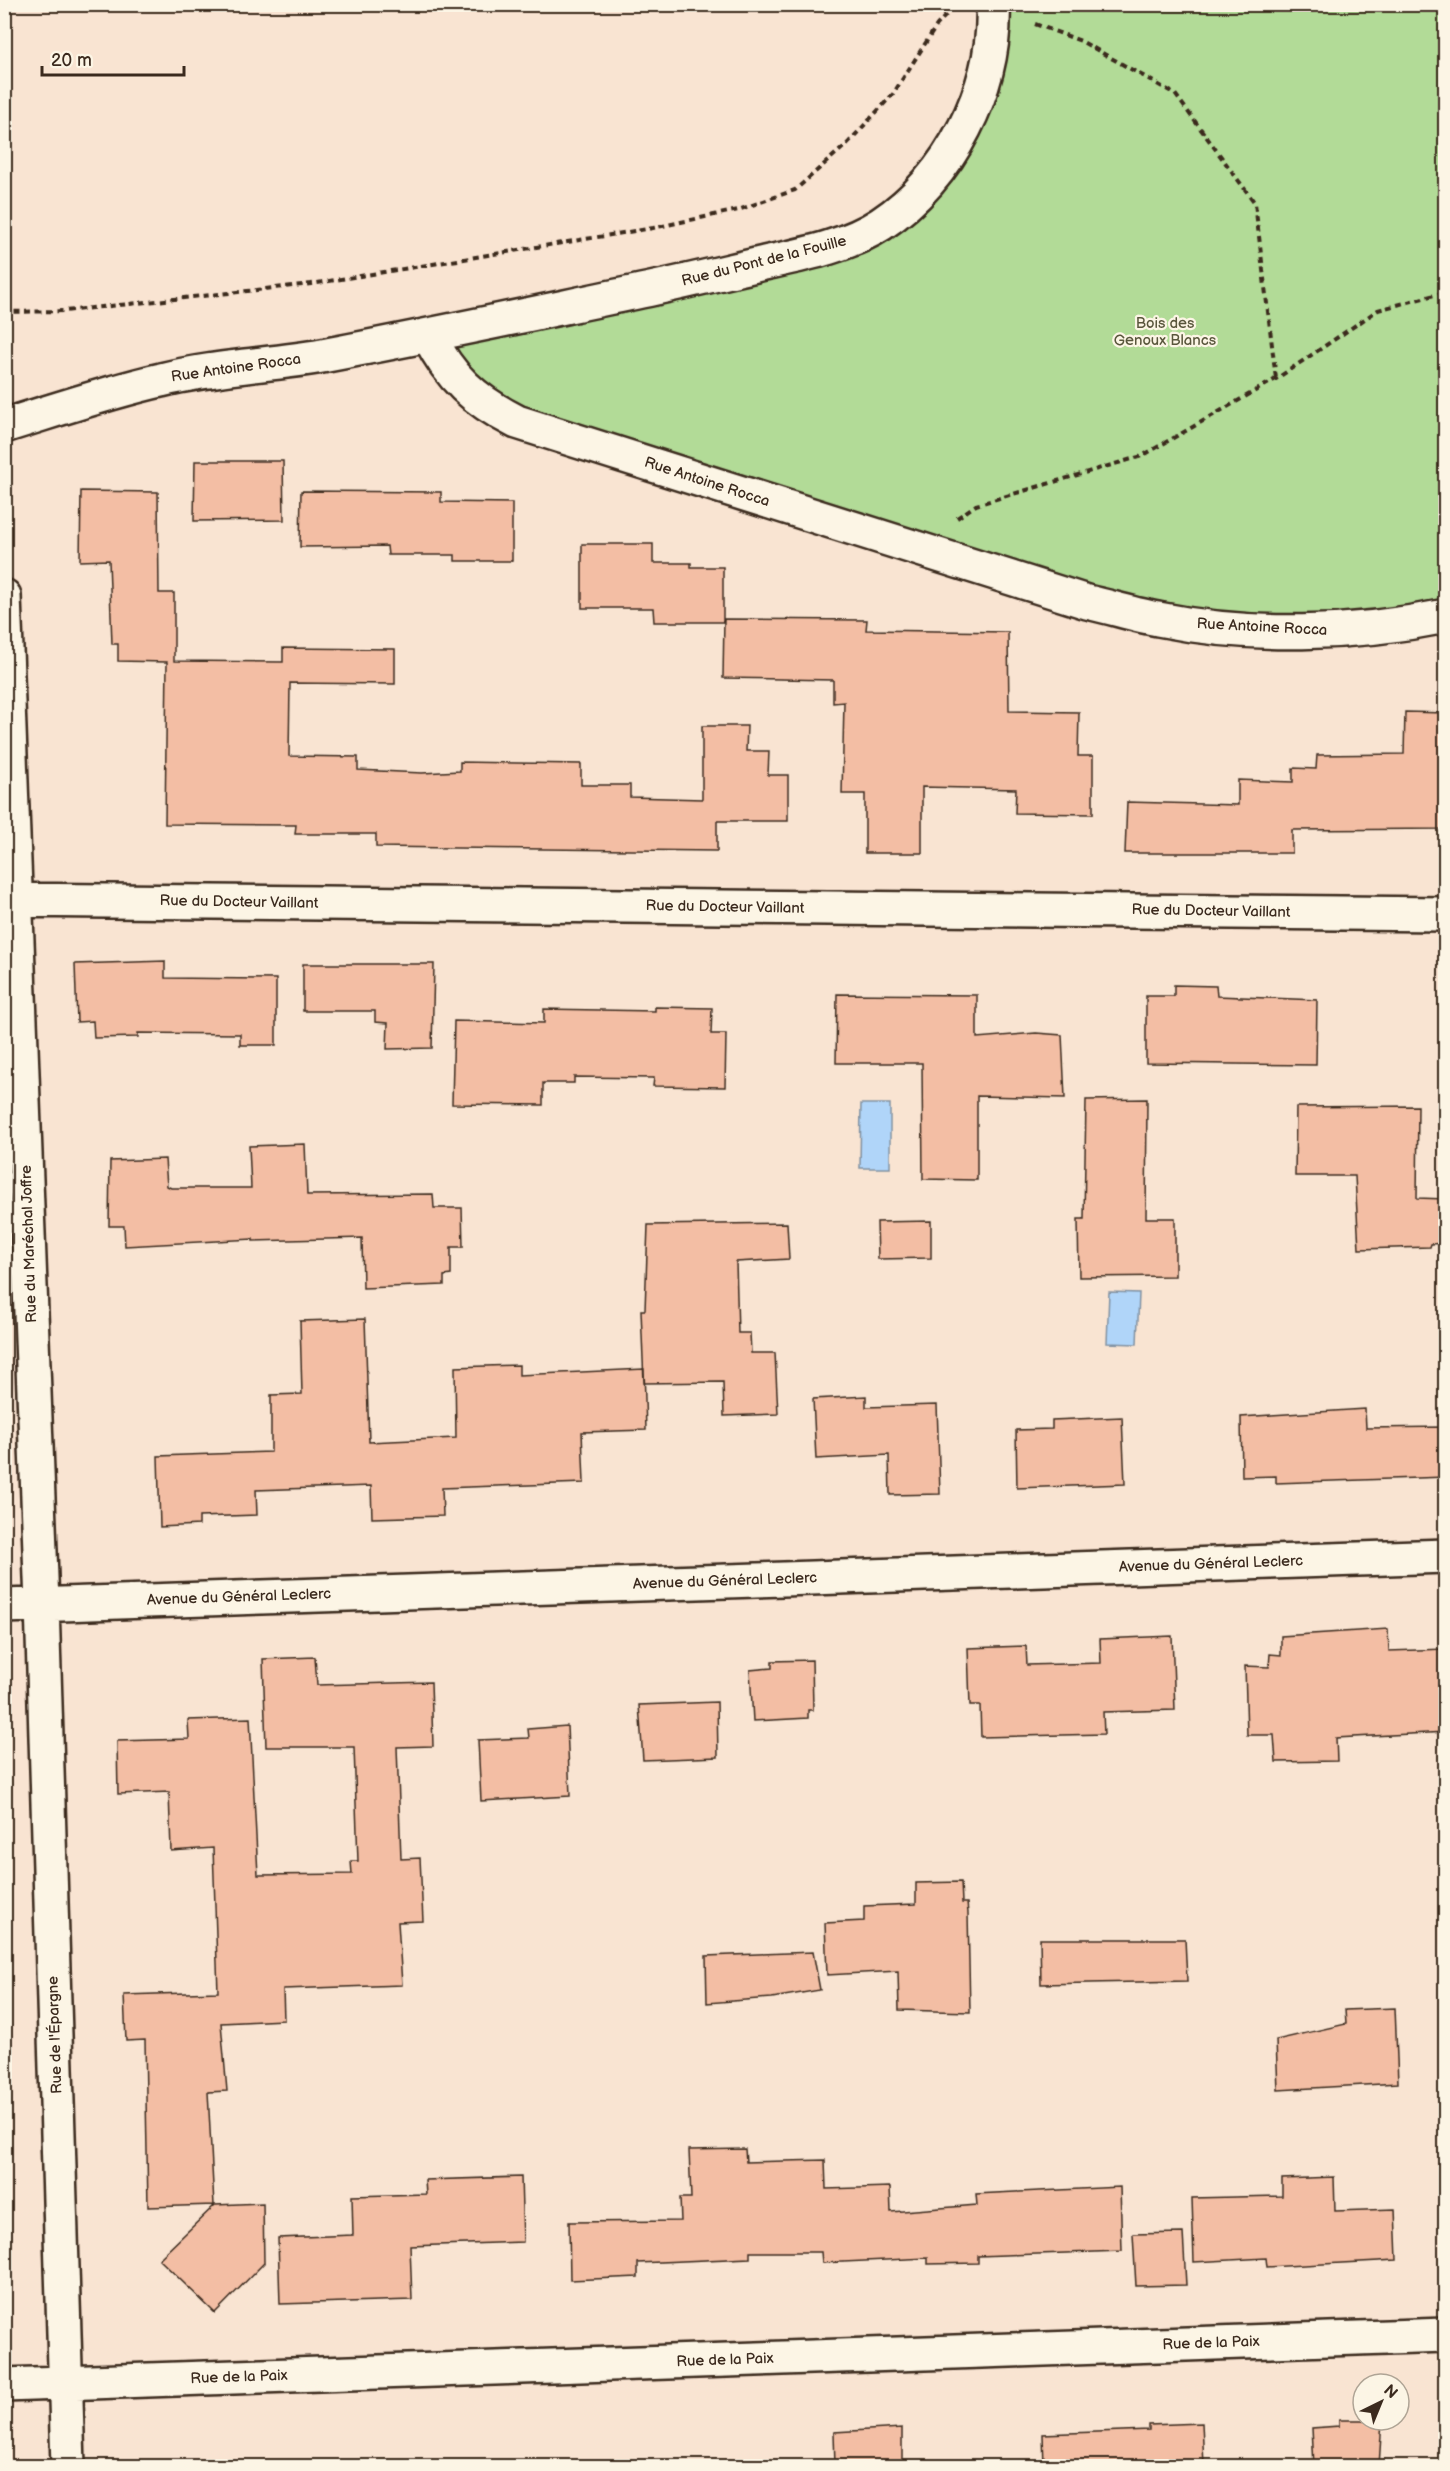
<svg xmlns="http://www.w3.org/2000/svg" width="1450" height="2471" viewBox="0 0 1450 2471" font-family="'Balsamiq Sans',sans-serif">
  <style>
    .green { fill: #b2db97; stroke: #76825a; stroke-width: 1.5 }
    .water { fill: #b0d5f9; stroke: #8191a1; stroke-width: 1.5 }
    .building { fill: #f3bea4; stroke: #3b2a1e; stroke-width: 1.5 }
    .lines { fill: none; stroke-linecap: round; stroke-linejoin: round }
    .minor-casing { stroke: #3b2a1e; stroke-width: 38 }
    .tertiary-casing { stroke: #3b2a1e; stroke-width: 38 }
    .path { stroke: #3b2a1e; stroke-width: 4; stroke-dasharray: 6 4.5; stroke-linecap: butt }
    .minor { stroke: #fcf5e5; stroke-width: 33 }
    .tertiary { stroke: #fcf5e5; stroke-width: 33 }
    .labels { text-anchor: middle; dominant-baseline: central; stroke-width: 4.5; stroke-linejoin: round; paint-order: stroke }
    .street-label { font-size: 15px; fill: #3b2a1e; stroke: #fcf5e5 }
    .park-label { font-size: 15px; fill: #59563c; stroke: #fcf5e5 }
  </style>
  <rect width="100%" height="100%" fill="#f9e4d2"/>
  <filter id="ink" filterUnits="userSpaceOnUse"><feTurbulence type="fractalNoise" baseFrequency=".0167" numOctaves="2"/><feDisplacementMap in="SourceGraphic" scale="12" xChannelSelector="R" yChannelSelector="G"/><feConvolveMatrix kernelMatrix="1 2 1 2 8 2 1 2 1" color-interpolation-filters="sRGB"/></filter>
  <g filter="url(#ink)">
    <!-- green -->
    <path class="green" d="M 993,5 L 1445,5 L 1445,616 L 1223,628 L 517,422 L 429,336 L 841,244 L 942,164 Z"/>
    <!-- water -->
    <path class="water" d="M 861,1104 L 890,1104 L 890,1168 L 860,1168 Z
      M 1109,1292 L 1139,1293 L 1137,1344 L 1107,1343 Z"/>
    <!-- building -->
    <path class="building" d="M 195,461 L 283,461 L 284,520 L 194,521 Z
      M 81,491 L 158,492 L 159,593 L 174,593 L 174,661 L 283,662 L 283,648 L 395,649 L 395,684 L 290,683 L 289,756 L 358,757 L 358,770 L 422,773 L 460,771 L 460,762 L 581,764 L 581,785 L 630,785 L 630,797 L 702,799 L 702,726 L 747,726 L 746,751 L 769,751 L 768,775 L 788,775 L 788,821 L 717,821 L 717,851 L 376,847 L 376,834 L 295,834 L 296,825 L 165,824 L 167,662 L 118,661 L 118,644 L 112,644 L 109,560 L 80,561 Z
      M 301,491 L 441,492 L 441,502 L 512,503 L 512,561 L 455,561 L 455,555 L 388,555 L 387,546 L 300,547 Z
      M 582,544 L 653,544 L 653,563 L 691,563 L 691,567 L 723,567 L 723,622 L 654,622 L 653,608 L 582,608 Z
      M 724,619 L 867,620 L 866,630 L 1008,632 L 1009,711 L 1079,712 L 1078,756 L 1093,756 L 1093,814 L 1015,813 L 1016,789 L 922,787 L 922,853 L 865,853 L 865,794 L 842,794 L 844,702 L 833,703 L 833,680 L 723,678 Z
      M 1405,712 L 1446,713 L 1446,829 L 1292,830 L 1292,853 L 1125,853 L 1127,802 L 1238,805 L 1238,780 L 1293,782 L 1293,768 L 1316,769 L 1317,755 L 1404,754 Z
      M 165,961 L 165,978 L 276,979 L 276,1045 L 240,1045 L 240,1034 L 138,1033 L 138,1037 L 94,1038 L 93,1021 L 77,1022 L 75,964 Z
      M 303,964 L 434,964 L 432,1048 L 387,1049 L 388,1023 L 375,1022 L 375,1011 L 303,1011 Z
      M 1174,985 L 1216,986 L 1217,996 L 1317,1000 L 1316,1065 L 1146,1063 L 1146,996 L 1174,996 Z
      M 837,994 L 977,995 L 977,1038 L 1036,1033 L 1062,1035 L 1065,1098 L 977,1096 L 977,1180 L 923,1179 L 922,1063 L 836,1063 Z
      M 655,1007 L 712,1008 L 711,1034 L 726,1034 L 725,1087 L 653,1086 L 654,1078 L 574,1077 L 574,1083 L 543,1083 L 543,1105 L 452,1104 L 454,1021 L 544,1023 L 544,1009 L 655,1011 Z
      M 1147,1099 L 1146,1218 L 1175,1218 L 1175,1276 L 1079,1277 L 1078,1219 L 1084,1219 L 1086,1100 Z
      M 1418,1106 L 1417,1198 L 1446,1199 L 1446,1243 L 1431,1244 L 1430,1247 L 1359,1249 L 1355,1176 L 1295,1176 L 1296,1107 Z
      M 305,1144 L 307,1195 L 433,1194 L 434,1208 L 462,1208 L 463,1247 L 451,1247 L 451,1275 L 444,1276 L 444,1285 L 363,1288 L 362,1238 L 253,1241 L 253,1239 L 125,1246 L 124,1226 L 109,1226 L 110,1161 L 165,1159 L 167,1186 L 171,1188 L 251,1188 L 249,1146 Z
      M 931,1221 L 931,1258 L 878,1259 L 877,1222 Z
      M 787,1223 L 789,1259 L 736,1262 L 738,1333 L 750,1333 L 751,1353 L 775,1353 L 778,1414 L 724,1416 L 723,1382 L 644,1383 L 641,1310 L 645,1310 L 648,1225 Z
      M 365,1319 L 369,1442 L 456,1438 L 455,1367 L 519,1365 L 519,1375 L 644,1369 L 646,1430 L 582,1432 L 584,1483 L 442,1488 L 443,1516 L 372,1518 L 371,1486 L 256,1490 L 257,1515 L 199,1517 L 199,1525 L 160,1527 L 158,1456 L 271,1452 L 271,1395 L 302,1394 L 300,1321 Z
      M 866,1396 L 866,1407 L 937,1405 L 940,1494 L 890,1495 L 889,1455 L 816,1459 L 813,1399 Z
      M 1365,1409 L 1366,1428 L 1446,1427 L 1446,1477 L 1276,1483 L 1276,1476 L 1242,1477 L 1241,1417 Z
      M 1122,1417 L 1125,1484 L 1017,1488 L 1016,1430 L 1052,1429 L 1052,1420 Z
      M 1388,1629 L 1389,1651 L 1446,1649 L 1446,1732 L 1336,1738 L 1337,1761 L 1276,1762 L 1274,1735 L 1247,1735 L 1245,1666 L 1269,1667 L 1270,1654 L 1281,1655 L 1281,1636 Z
      M 1172,1636 L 1175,1710 L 1103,1712 L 1104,1734 L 981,1737 L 980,1705 L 970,1705 L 968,1648 L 1026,1646 L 1027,1665 L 1101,1663 L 1100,1639 Z
      M 315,1657 L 317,1685 L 431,1682 L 433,1746 L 397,1747 L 401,1859 L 420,1858 L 423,1921 L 398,1922 L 402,1985 L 283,1989 L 284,2020 L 221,2023 L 227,2091 L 208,2092 L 214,2205 L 148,2207 L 145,2040 L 126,2041 L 124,1995 L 218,1992 L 213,1848 L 171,1851 L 169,1792 L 118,1794 L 117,1741 L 189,1739 L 188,1720 L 250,1718 L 258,1875 L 352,1874 L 351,1861 L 358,1861 L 354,1747 L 266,1747 L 263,1659 Z
      M 812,1660 L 813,1710 L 808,1710 L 808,1718 L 753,1721 L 750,1670 L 772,1668 L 772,1661 Z
      M 717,1702 L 718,1757 L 643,1760 L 639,1705 Z
      M 567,1726 L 570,1796 L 481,1801 L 478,1740 L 529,1738 L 528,1729 Z
      M 961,1882 L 962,1903 L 967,1903 L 968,1913 L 970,2012 L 899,2010 L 898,1971 L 827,1975 L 825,1923 L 864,1921 L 864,1906 L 916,1904 L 916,1883 Z
      M 1040,1939 L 1185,1939 L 1187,1981 L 1041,1984 Z
      M 813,1952 L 820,1990 L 772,1998 L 707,2003 L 706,1956 Z
      M 1395,2008 L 1398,2083 L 1278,2090 L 1276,2040 L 1346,2024 L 1345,2010 Z
      M 745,2149 L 746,2162 L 825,2160 L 826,2189 L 890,2187 L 891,2212 L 977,2205 L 976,2194 L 1120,2187 L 1122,2251 L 978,2256 L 978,2263 L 928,2264 L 928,2258 L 822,2263 L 821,2252 L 750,2252 L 750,2258 L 638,2263 L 638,2277 L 570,2280 L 569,2222 L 681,2221 L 680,2198 L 691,2198 L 689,2150 Z
      M 521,2177 L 523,2242 L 410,2246 L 412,2300 L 280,2304 L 278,2238 L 353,2235 L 352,2196 L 426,2194 L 425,2180 Z
      M 1334,2177 L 1335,2211 L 1395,2209 L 1397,2260 L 1267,2267 L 1266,2258 L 1194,2262 L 1192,2198 L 1282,2196 L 1282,2179 Z
      M 263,2203 L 264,2263 L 215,2313 L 159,2259 L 215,2205 Z
      M 1183,2233 L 1186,2285 L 1136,2286 L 1133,2234 Z
      M 1339,2420 L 1382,2420 L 1379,2466 L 1314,2466 L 1312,2428 L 1339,2426 Z
      M 1202,2423 L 1204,2466 L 1044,2466 L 1043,2434 L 1149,2430 L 1149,2425 Z
      M 902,2428 L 902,2466 L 835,2466 L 834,2432 Z"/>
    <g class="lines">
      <!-- minor casing -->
      <g class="minor-casing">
        <path id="minor" d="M 429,336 C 450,378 474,400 517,422 L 1087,602 C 1111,607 1135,615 1158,619 C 1252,638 1353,635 1446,616
          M 4,596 L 42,1604 L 68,2466
          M 4,900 L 1446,914
          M 4,1606 L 1446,1556
          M 4,2385 L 1446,2335"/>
      </g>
      <!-- tertiary casing -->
      <g class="tertiary-casing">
        <path id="tertiary" d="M 4,426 C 56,410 108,392 161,380 C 213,367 269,365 322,356 C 429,336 535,313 641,291 C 681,283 721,273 760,264 C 801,255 846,247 881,224 C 950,178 997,88 993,4"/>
      </g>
      <!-- path -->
      <path class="path" d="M 1035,24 L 1081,41 L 1175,94 L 1255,203 L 1276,379
        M 4,312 L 65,311 L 311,284 L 653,228 L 738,210 L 795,190 L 847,144 L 893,94 L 937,25 L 949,12
        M 957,518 L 976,505 L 1142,456 L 1276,379 L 1378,310 L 1446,292"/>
      <!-- minor -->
      <use href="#minor" class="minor"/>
      <!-- tertiary -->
      <use href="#tertiary" class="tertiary"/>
    </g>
  </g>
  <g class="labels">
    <!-- street labels -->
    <g class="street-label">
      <text transform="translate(764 261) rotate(-14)">Rue du Pont de la Fouille</text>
      <text transform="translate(236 368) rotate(-8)">Rue Antoine Rocca</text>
      <text transform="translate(707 482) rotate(18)">Rue Antoine Rocca</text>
      <text transform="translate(1262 627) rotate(3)">Rue Antoine Rocca</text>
      <text transform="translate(239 902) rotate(1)">Rue du Docteur Vaillant</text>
      <text transform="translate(725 907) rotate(1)">Rue du Docteur Vaillant</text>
      <text transform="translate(1211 911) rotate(1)">Rue du Docteur Vaillant</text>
      <text transform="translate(29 1244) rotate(-92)">Rue du Maréchal Joffre</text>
      <text transform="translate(1211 1564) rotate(-2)">Avenue du Général Leclerc</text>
      <text transform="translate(725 1581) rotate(-2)">Avenue du Général Leclerc</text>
      <text transform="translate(239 1597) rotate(-2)">Avenue du Général Leclerc</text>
      <text transform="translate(55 2035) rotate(-92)">Rue de l'Épargne</text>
      <text transform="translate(1211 2343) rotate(-2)">Rue de la Paix</text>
      <text transform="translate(725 2360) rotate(-2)">Rue de la Paix</text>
      <text transform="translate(239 2377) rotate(-2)">Rue de la Paix</text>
    </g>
    <!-- park labels -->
    <g class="park-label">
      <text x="1165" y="323">Bois des<tspan x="1165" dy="17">Genoux Blancs</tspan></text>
    </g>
  </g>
  <!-- margin -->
  <rect width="1450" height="2471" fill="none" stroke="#fcf5e5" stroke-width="24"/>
  <rect x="12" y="12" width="1426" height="2447" fill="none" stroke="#3b2a1e" stroke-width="2" filter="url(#ink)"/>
  <!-- north arrow -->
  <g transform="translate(1381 2402) rotate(43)"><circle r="28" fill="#fcf5e5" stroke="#afa495" stroke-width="1.5"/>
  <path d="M0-4.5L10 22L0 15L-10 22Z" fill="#3b2a1e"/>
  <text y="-9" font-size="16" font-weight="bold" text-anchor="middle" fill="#3b2a1e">N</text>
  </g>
  <!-- scale -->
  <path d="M42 66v9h142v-9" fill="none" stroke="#3b2a1e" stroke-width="3"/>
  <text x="51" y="66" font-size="18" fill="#3b2a1e" stroke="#fcf5e5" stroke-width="4.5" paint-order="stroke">20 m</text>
</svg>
